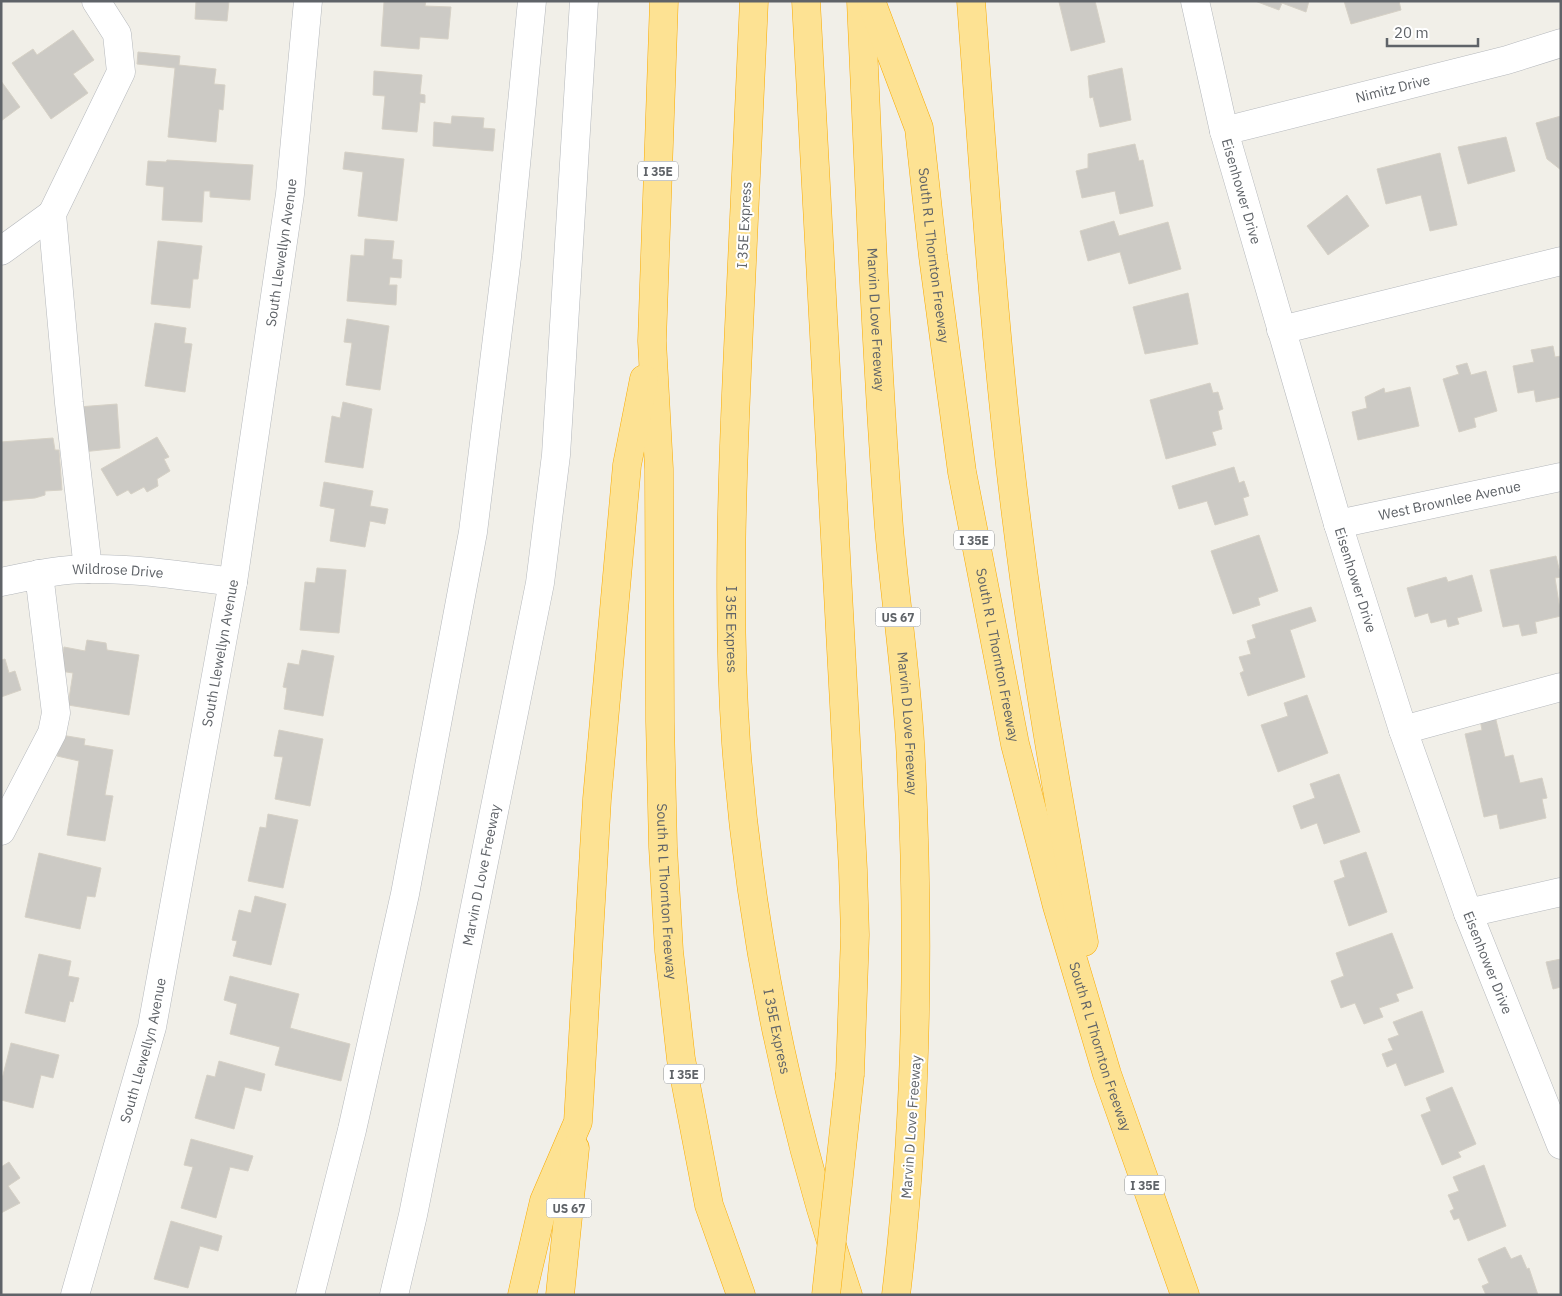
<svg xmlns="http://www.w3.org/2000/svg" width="1562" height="1296" viewBox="0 0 1562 1296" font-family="'IBM Plex Sans',sans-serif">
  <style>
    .building { fill: #cccac5; stroke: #d6d1c6 }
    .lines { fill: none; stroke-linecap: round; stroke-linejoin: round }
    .minor-casing { stroke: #b5b8bc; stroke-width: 29 }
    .highway-casing { stroke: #f9ab00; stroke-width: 29 }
    .minor { stroke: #fff; stroke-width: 28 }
    .highway { stroke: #fde293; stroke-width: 28 }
    .highway-bridge-casing { stroke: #f9ab00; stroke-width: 29; stroke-linecap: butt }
    .highway-bridge { stroke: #fde293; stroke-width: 28 }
    .labels { text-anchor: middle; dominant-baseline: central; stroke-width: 4; stroke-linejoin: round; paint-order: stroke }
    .shield { fill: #fff; stroke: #8f9295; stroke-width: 1 }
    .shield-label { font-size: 12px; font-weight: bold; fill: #5f6368 }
    .street-label { font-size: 14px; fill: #5f6368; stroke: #fff }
  </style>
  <rect width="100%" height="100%" fill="#f1efe8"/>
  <!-- building -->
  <path class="building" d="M 196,1 L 229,1 L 227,21 L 195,19 Z
    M 394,1 L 426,1 L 425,6 L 451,7 L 448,39 L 420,37 L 419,49 L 381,46 L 384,2 Z
    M 1095,1 L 1105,42 L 1071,51 L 1059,2 Z
    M 1255,1 L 1309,1 L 1306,12 L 1282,3 L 1279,10 Z
    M 1344,1 L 1399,1 L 1401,10 L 1351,24 Z
    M 73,30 L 94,60 L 73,74 L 88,93 L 51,119 L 12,63 L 33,49 L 37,55 Z
    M 138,52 L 180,56 L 179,65 L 216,69 L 214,84 L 225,85 L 223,110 L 219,109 L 216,142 L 168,137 L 175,68 L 137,64 Z
    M 1122,68 L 1131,120 L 1100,127 L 1093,97 L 1090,98 L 1088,76 Z
    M 374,71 L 422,75 L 420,94 L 425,95 L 425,103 L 420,102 L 417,132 L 382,129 L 385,96 L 373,95 Z
    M 1,81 L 20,107 L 1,121 Z
    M 452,116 L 484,118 L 483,128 L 495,129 L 493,151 L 433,146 L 434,122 L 451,124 Z
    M 1561,116 L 1561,170 L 1547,159 L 1536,123 Z
    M 1506,137 L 1515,171 L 1468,184 L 1458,147 Z
    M 1135,144 L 1139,161 L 1143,160 L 1153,206 L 1120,214 L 1115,191 L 1082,198 L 1076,171 L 1088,168 L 1088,154 Z
    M 345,152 L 404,159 L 397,221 L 358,216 L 363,172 L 343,169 Z
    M 1440,153 L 1457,225 L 1430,231 L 1421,195 L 1386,204 L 1377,169 Z
    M 167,160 L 253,165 L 250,200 L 210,197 L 210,191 L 204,191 L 202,222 L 162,220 L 164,187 L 146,185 L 148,161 L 166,162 Z
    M 1347,195 L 1369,226 L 1328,255 L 1307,226 Z
    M 1114,221 L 1119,236 L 1168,222 L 1181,269 L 1129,284 L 1120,252 L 1088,261 L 1080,231 Z
    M 365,239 L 394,241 L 392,259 L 402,260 L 401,278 L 390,277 L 389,285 L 397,285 L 396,305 L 347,301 L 351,255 L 364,256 Z
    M 158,241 L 202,246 L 198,279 L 193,279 L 190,308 L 151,304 Z
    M 1188,293 L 1198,344 L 1145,354 L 1133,307 Z
    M 347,319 L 389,326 L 380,390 L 346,385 L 352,343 L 344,342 Z
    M 155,323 L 186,328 L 184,343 L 192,344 L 185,392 L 145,386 Z
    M 1553,346 L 1555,357 L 1561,356 L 1561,397 L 1536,402 L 1534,390 L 1518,393 L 1513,366 L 1534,362 L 1531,350 Z
    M 1467,363 L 1471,375 L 1486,371 L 1497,411 L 1474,418 L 1476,427 L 1459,432 L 1443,379 L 1459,374 L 1456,366 Z
    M 1210,383 L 1213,393 L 1218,392 L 1223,409 L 1218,411 L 1222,429 L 1212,432 L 1216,445 L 1166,459 L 1150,400 Z
    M 1410,387 L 1419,426 L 1358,440 L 1352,412 L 1367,408 L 1365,397 L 1384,388 L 1385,393 Z
    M 343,402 L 372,409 L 363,468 L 325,462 L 332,416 L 340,418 Z
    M 117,404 L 120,448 L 82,452 L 78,407 Z
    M 157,437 L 169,457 L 164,459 L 170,471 L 157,479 L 158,486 L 147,492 L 144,487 L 131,494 L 128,490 L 117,496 L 101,469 Z
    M 53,438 L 55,450 L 59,450 L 62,490 L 45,491 L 45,495 L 35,498 L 1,501 L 1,442 Z
    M 1234,467 L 1239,483 L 1244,481 L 1249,496 L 1243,498 L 1248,515 L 1215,525 L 1207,501 L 1179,509 L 1172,486 Z
    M 324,482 L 373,491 L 370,506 L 388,509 L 385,524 L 370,521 L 365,547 L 330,541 L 335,509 L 320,506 Z
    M 1259,535 L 1278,591 L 1258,598 L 1260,605 L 1233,614 L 1211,551 Z
    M 1556,556 L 1561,577 L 1555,578 L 1561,616 L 1535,622 L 1537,633 L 1522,636 L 1519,624 L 1503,627 L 1490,570 Z
    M 317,568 L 346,570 L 339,633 L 300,630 L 305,582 L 315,583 Z
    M 1472,575 L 1482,611 L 1457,618 L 1459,624 L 1448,627 L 1446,619 L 1431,623 L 1428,613 L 1415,617 L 1407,588 L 1446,577 L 1448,582 Z
    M 1311,607 L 1316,621 L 1290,630 L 1305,677 L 1248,696 L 1240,673 L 1244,671 L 1239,657 L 1251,654 L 1247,641 L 1256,638 L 1252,625 Z
    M 87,640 L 106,643 L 107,650 L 139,655 L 129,715 L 68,705 L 73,673 L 60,671 L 64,647 L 85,651 Z
    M 302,650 L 334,656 L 323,716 L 284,709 L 287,688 L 283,687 L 288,663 L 299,665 Z
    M 5,659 L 9,673 L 15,671 L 21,690 L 1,697 L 1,660 Z
    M 1307,695 L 1328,753 L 1278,772 L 1261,725 L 1288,716 L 1284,703 Z
    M 1495,716 L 1505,757 L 1513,755 L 1520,783 L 1542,778 L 1547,798 L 1542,799 L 1546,818 L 1500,829 L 1497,814 L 1484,817 L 1465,734 L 1482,730 L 1480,720 Z
    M 279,730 L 323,739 L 310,806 L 275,799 L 283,757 L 274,756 Z
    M 61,735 L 85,739 L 84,745 L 113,750 L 105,795 L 113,796 L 105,841 L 67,835 L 79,761 L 57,756 Z
    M 1339,774 L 1360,832 L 1324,844 L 1317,823 L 1301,829 L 1293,806 L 1315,798 L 1310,784 Z
    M 268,814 L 298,820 L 283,888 L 248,881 L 260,827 L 266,828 Z
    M 1366,852 L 1387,912 L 1349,926 L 1334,881 L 1345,877 L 1340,861 Z
    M 39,853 L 101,868 L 95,897 L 87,896 L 80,929 L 25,917 Z
    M 255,896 L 286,904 L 271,965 L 233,956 L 237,941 L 232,940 L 239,910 L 251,913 Z
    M 1392,933 L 1413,988 L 1396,994 L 1399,1001 L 1379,1008 L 1383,1017 L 1364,1024 L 1355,1003 L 1341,1008 L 1331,981 L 1344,976 L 1336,953 Z
    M 39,954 L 71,961 L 68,976 L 79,978 L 73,1002 L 70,1001 L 65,1022 L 25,1013 Z
    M 1561,959 L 1561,987 L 1553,989 L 1546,962 Z
    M 230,976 L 299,994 L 290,1028 L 350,1044 L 341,1081 L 275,1065 L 280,1047 L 230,1034 L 237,1004 L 224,1000 Z
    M 1422,1011 L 1444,1072 L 1405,1086 L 1396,1063 L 1387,1067 L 1382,1054 L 1393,1050 L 1388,1039 L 1399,1035 L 1393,1022 Z
    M 11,1043 L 59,1055 L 53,1078 L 41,1075 L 33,1108 L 1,1100 L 1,1083 Z
    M 219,1061 L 265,1074 L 261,1091 L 245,1087 L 234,1129 L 195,1118 L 207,1075 L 215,1077 Z
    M 1452,1087 L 1476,1144 L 1458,1152 L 1461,1157 L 1442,1165 L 1421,1115 L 1431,1111 L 1426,1098 Z
    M 191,1139 L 253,1156 L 248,1171 L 230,1167 L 216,1218 L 181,1208 L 193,1167 L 184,1165 Z
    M 9,1162 L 20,1178 L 8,1186 L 20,1203 L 1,1213 L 1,1167 Z
    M 1484,1165 L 1506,1226 L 1468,1241 L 1459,1218 L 1454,1220 L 1450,1211 L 1454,1209 L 1448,1195 L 1459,1191 L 1453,1177 Z
    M 171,1221 L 222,1236 L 218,1251 L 200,1246 L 188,1288 L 154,1279 Z
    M 1505,1247 L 1511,1259 L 1521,1255 L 1527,1269 L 1529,1268 L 1538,1295 L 1486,1295 L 1482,1286 L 1489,1283 L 1478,1259 Z"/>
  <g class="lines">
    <!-- minor casing -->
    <g class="minor-casing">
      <g id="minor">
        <path id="s1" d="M 1195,1 L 1224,131 L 1338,524 L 1403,730 L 1468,913 L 1561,1145"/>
        <path id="s2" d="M 1224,131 L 1507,60 L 1561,43"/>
        <path d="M 1,251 L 52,214"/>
        <path d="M 1281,330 L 1561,261"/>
        <path id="s3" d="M 1338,524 L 1561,477"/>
        <path d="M 88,569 L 69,403 L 52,214 L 121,72 L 117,34 L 96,1"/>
        <path id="s4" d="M 1,582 C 30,576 59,569 88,569 C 136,568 185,576 233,582"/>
        <path d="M 1403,730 L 1561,687"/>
        <path d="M 1,831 L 52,733 L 56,713 L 39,574"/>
        <path d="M 1468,913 L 1561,892"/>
        <path id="s5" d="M 75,1295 L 152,1027 L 233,582 L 290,194 L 308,1"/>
        <path d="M 310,1295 L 352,1130 L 405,894 L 473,532 L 507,257 L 532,1"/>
        <path id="s6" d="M 394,1295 L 413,1215 L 540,583 L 556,455 L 584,1"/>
      </g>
    </g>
    <!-- highway casing -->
    <g class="highway-casing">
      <g id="highway">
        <path id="s7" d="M 664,1 L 652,341 L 659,469 L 660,722 L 663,847 L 669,951 L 681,1059 L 709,1205 L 741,1295"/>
        <path id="s8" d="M 754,1 C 749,117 743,233 738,349 C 732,480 727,612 736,743 C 750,931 788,1116 848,1295"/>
        <path d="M 806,1 L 853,870 L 855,935 L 850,1074"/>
        <path id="s9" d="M 861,1 C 869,177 876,353 889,528 C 895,599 906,671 910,742 C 920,927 918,1111 896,1295"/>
        <path id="s10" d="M 871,1 L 919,128 L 933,256 L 962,472 L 1015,744 L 1057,906 L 1107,1074 L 1185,1295"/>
        <path d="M 971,1 C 984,175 995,350 1017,523 C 1034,663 1059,803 1084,942"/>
        <path d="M 522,1295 L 544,1201 L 578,1122 L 597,799 L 627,465 L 644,379"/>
        <path d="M 560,1295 L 575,1148"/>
      </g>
    </g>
    <!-- minor -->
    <use href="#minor" class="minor"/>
    <!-- highway -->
    <use href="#highway" class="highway"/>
    <!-- highway-bridge casing -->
    <g class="highway-bridge-casing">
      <path id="highway-bridge" d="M 826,1295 L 850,1074"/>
    </g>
    <!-- highway-bridge -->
    <use href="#highway-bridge" class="highway-bridge"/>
  </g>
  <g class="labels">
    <!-- shield labels -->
    <g class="shield">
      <rect x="638" y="161.5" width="40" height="19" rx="4"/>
      <rect x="954" y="530.5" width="40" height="19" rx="4"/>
      <rect x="875.5" y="607.5" width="45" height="19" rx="4"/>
      <rect x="664" y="1064.5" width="40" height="19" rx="4"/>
      <rect x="1125" y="1175.5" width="40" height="19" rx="4"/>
      <rect x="546.5" y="1198.5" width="45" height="19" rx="4"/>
    </g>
    <g class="shield-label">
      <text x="658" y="171">I 35E</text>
      <text x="974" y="540">I 35E</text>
      <text x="898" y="617">US 67</text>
      <text x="684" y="1074">I 35E</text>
      <text x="1145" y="1185">I 35E</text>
      <text x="569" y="1208">US 67</text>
    </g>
    <!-- street labels -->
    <g class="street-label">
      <text stroke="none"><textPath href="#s2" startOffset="174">Nimitz Drive</textPath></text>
      <text stroke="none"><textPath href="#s1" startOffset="196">Eisenhower Drive</textPath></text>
      <text transform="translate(744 225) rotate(-87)">I 35E Express</text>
      <text stroke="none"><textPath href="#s5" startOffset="1064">South Llewellyn Avenue</textPath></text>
      <text stroke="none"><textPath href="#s10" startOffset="264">South R L Thornton Freeway</textPath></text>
      <text stroke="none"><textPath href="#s9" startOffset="319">Marvin D Love Freeway</textPath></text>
      <text stroke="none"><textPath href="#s3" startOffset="114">West Brownlee Avenue</textPath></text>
      <text stroke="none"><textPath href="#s4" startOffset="118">Wildrose Drive</textPath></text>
      <text stroke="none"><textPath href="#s1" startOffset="601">Eisenhower Drive</textPath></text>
      <text stroke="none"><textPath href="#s8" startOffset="629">I 35E Express</textPath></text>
      <text stroke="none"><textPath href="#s5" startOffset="659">South Llewellyn Avenue</textPath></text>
      <text stroke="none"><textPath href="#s10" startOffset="669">South R L Thornton Freeway</textPath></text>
      <text stroke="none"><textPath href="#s9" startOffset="724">Marvin D Love Freeway</textPath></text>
      <text stroke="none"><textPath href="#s6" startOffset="429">Marvin D Love Freeway</textPath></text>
      <text stroke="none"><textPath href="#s7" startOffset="891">South R L Thornton Freeway</textPath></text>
      <text stroke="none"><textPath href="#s1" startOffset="1006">Eisenhower Drive</textPath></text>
      <text stroke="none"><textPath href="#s8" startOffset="1034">I 35E Express</textPath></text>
      <text stroke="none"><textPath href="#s10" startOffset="1074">South R L Thornton Freeway</textPath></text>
      <text stroke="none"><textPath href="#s5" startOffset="254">South Llewellyn Avenue</textPath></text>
      <text transform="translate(911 1127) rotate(-86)">Marvin D Love Freeway</text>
    </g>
  </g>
  <!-- border -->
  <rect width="1562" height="1296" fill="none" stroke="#5f6368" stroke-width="5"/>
  <!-- scale -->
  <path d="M1387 38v8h91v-8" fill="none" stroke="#5f6368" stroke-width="2.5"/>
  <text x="1394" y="38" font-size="15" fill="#5f6368" stroke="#ffffff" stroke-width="4" paint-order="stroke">20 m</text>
</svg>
